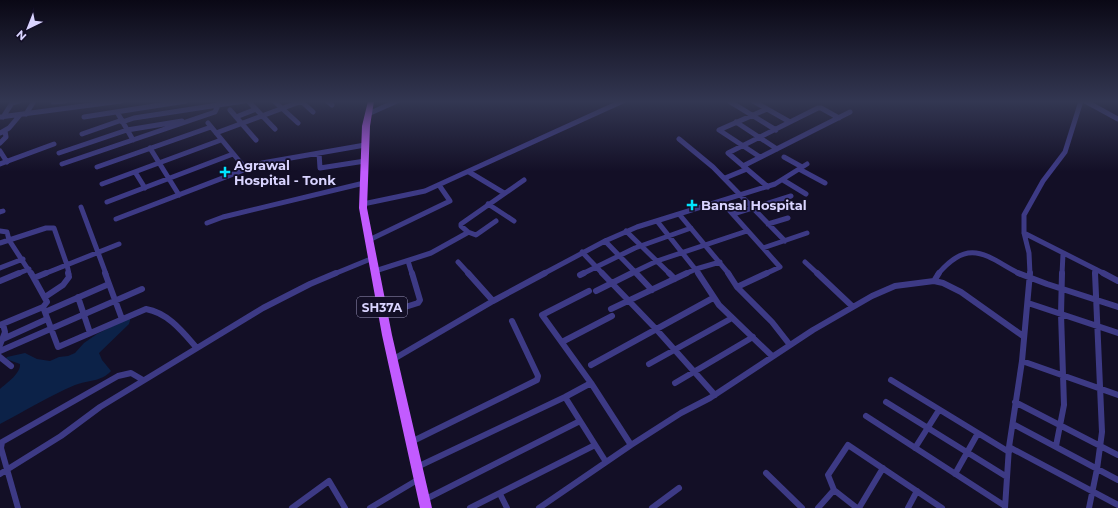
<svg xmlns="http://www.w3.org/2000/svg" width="1118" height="508" viewBox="0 0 1118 508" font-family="Montserrat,sans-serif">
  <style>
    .water { fill: #0c2248 }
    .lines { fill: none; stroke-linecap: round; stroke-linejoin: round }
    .street-far1 { stroke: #3d3a85; stroke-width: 5 }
    .street { stroke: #3d3a85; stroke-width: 6 }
    .primary { fill: #c25bff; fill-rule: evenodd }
    .poi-dot { fill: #00e5ff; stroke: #130f26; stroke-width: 1.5 }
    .labels { text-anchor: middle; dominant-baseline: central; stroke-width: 3.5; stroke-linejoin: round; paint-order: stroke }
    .shield { fill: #130f26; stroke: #9e99be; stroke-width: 1 }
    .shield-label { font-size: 12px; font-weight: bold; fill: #d9d4ff }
    .poi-label { font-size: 13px; font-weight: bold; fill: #d9d4ff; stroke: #130f26; text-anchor: start }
  </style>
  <rect width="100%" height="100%" fill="#130f26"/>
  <!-- water -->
  <path class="water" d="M 131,317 L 129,324 L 99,353 L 102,360 L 111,371 C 101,382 88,380 75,385 C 49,396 25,411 0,424 L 0,389 C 7,383 21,373 20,364 L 6,359 L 7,357 L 25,353 L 37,359 L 50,361 L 59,357 L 68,356 L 75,353 L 84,343 L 97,334 Z"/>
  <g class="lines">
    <!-- street-far1 -->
    <path class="street-far1" d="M 248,101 L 275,129
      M 274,101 L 298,123
      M 301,101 L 313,112
      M 327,101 L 332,105
      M 729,101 L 776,130
      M 753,101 L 790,122
      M 1085,101 L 1118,119
      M 53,102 L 65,101
      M 230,110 L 256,140
      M 117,112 L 133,140
      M 26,114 L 34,101
      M 368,114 L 397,101
      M 0,117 L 121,101
      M 3,117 L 12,103 L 19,101
      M 84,117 L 186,101
      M 236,117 L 256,109
      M 122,122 L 134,118 L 244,101
      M 736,122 L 777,149
      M 208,123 L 245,168
      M 0,133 L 9,128 L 20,115
      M 216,133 L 302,101
      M 82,134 L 122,120
      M 679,139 L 713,167 L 785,241
      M 0,143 L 6,137 L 5,131
      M 150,148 L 179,195
      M 0,151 L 7,162
      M 59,153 L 127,130 L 182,121
      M 319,153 L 320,168 L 365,161
      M 760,157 L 719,130 L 767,109
      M 784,157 L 802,167
      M 0,164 L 54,144
      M 62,164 L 215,112 L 220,101
      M 743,166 L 850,112
      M 97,167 L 211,127
      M 799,169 L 825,183
      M 135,172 L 145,188
      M 469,172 L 504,193
      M 725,178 L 747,169
      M 783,180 L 806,194
      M 102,184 L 221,140
      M 768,187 L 728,153 L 818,108 L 821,108 L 839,118
      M 721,201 L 780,267 L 765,274
      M 107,202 L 233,154
      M 363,204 L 425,191 L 623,101
      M 488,204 L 514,221
      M 81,207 L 106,274
      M 0,212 L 3,211
      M 679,214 L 729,274
      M 733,214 L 791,196
      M 116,219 L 262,163 L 365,145
      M 657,221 L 699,274
      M 207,223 L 223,217 L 364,183
      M 768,224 L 788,218
      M 0,231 L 7,232 L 9,240 L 31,274
      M 626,231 L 670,274
      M 468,232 L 476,235 L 496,221
      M 1024,233 L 1105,274
      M 369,240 L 450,201 L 439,185
      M 605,241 L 637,274
      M 0,243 L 46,228 L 54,228 L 67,265 L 69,274
      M 763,248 L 807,233
      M 582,252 L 603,274
      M 408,261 L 412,274
      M 458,262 L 469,274
      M 805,262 L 818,274
      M 0,268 L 23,259
      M 1095,269 L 1095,274
      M 375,271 L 431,253 L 467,233 L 468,232 L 461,226 L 461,224 L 524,180
      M 17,274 L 29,269
      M 44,274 L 119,244
      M 334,274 L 373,258
      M 543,274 L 605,241 L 637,227 L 775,184 L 807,164
      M 582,274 L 635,248 L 691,228
      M 630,274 L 657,261 L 747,231
      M 685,274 L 696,269 L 720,262
      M 938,274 C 970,236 987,257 1020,274
      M 1030,274 L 1029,253 L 1024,233 L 1024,215 L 1043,181 L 1065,152 L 1081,101
      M 1062,274 L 1063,254"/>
    <!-- street -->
    <path class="street" d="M 105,273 L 122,319
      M 468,273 L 493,301
      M 602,273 L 656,329 L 715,395
      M 636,273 L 652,290
      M 669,273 L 675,279
      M 698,273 L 719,305 L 772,356
      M 728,273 L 737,287 L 772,322 L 790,345
      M 817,273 L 853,307
      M 1018,273 L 1047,284 L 1118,307
      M 1103,273 L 1118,281
      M 580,275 L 584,273
      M 34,278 L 46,273
      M 0,281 L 19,273
      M 934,281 L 939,273
      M 737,287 L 767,273
      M 589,291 L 542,315 L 591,383 L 631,445
      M 596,291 L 632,273
      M 45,297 L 63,285 L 69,277 L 68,273
      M 78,297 L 90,333
      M 1028,303 L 1118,333
      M 43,307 L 58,347 L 146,309 C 168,313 182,331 196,347
      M 611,309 L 687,273
      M 45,312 L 109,284
      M 383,314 L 418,303 L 420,300 L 412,273
      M 0,325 L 43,307 L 47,302 L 31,273
      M 3,339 L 47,319
      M 562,342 L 612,316
      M 0,345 L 5,332 L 3,324
      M 0,351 L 142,289
      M 0,357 L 11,366
      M 392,360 L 493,301 L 545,273
      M 1022,361 L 1118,395
      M 649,364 L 732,318
      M 591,365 L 713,298
      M 891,380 L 1009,452
      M 675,383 L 753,337
      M 565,397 L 606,462
      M 886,402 L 1007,477
      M 1015,402 L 1118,455
      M 866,416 L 1005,506
      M 1013,424 L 1118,480
      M 411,442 L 537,380 L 538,376 L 512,321
      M 1056,446 L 1064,405 L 1061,314 L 1062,273
      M 1009,447 L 1118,505
      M 915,448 L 939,410
      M 417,467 L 565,397 L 591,383
      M 766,473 L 802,508
      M 0,474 L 61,436 L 100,407 L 263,308 L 310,284 L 336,273
      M 955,474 L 978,433
      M 834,490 L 857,508
      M 500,494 L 507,508
      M 424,500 L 580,421
      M 18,508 L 1,448 L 2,442 L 118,376 L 131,373 L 143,380
      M 292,508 L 329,481 L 345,508
      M 370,508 L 419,479
      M 470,508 L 595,445
      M 539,508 L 631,445 L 681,413 L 710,398 L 813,330 L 872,296 L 895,286 L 934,281 L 943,283 L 961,292 L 1023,336
      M 652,508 L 679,488
      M 818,508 L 834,490 L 828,475 L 848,445 L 942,508
      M 859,508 L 883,468
      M 908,508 L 917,491
      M 1005,508 L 1009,447 L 1022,361 L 1030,273
      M 1089,508 L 1097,469 L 1102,432 L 1095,273"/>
    <!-- primary -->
    <path class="primary" d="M 368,101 L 374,101 L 370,126 L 367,208 L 392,335 L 432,508 L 420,508 L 382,335 L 359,208 L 362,126 Z"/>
  </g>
  <!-- sky -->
  <linearGradient id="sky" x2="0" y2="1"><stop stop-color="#0a0815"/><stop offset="0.59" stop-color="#333752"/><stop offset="1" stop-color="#333752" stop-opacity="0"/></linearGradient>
  <rect width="1118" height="172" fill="url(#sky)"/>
  <!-- markers -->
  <g class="poi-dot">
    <path d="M223 166h4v4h4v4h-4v4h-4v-4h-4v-4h4z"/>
    <path d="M690 199h4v4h4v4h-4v4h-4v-4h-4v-4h4z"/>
  </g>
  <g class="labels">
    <!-- shield labels -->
    <rect class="shield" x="357" y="297" width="50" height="20" rx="3"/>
    <g class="shield-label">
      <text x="382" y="307">SH37A</text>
    </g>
    <!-- poi labels -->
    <g class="poi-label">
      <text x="234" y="165">Agrawal<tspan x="234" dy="15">Hospital - Tonk</tspan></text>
      <text x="701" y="205">Bansal Hospital</text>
    </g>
  </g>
  <!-- north arrow -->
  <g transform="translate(28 28) rotate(223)" stroke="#130f26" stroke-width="3" paint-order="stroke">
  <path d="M0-3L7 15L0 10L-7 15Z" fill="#d9d4ff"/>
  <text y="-6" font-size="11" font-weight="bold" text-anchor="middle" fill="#d9d4ff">N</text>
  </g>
</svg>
